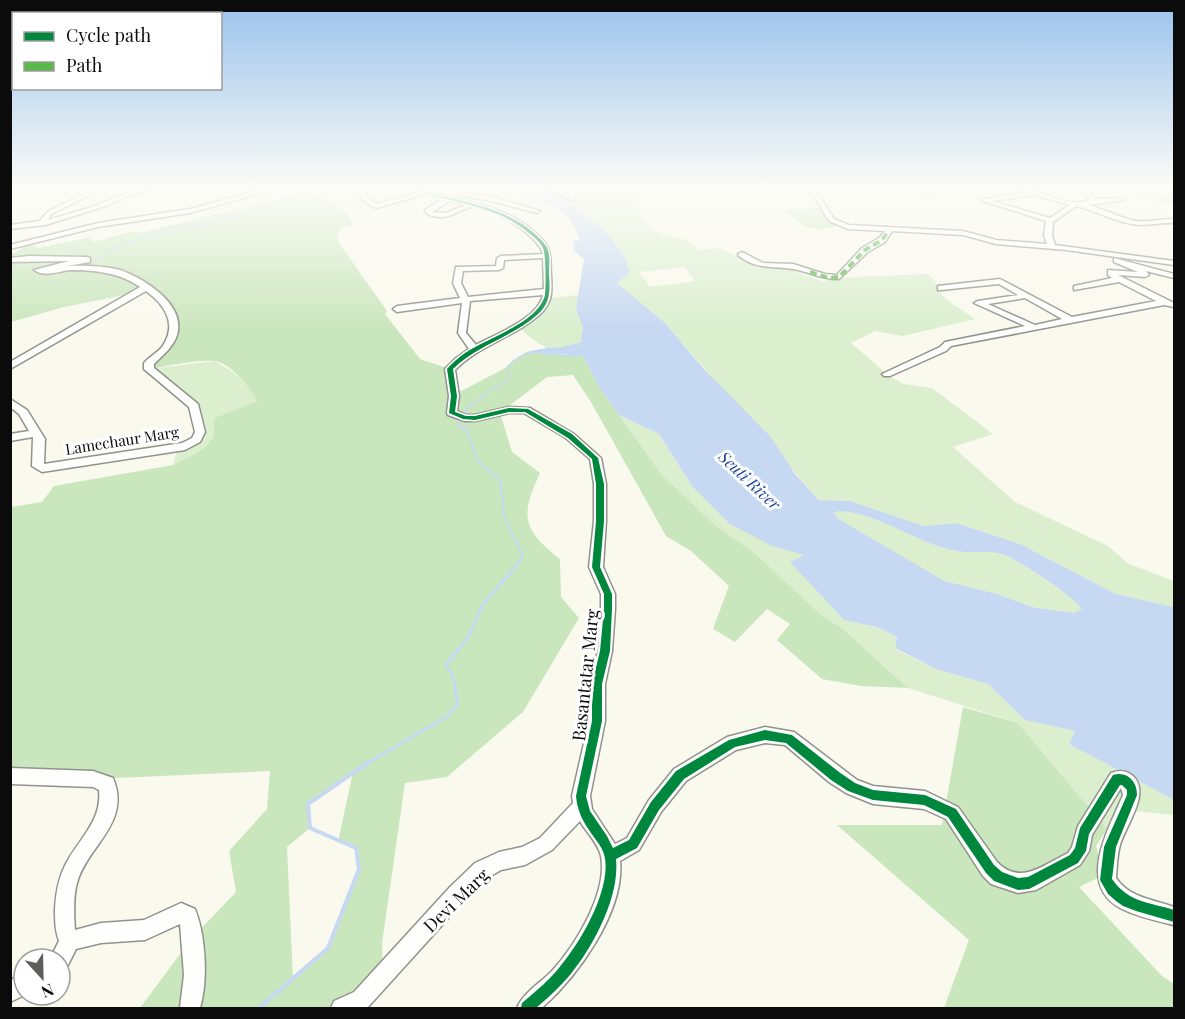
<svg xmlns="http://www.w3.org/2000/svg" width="1185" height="1019" viewBox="0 0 1185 1019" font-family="'Playfair Display',serif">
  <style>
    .green { fill: #dbefcf; fill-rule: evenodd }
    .forest { fill: #cae6bd; fill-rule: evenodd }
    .water { fill: #c6d8f2; fill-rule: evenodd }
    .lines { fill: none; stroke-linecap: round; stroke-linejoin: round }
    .stream-far3 { stroke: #c6d8f2; stroke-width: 1.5 }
    .stream-far2 { stroke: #c6d8f2; stroke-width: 2 }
    .stream-far1 { stroke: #c6d8f2; stroke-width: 3 }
    .stream { stroke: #c6d8f2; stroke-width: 4 }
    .minor-casing { stroke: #92928d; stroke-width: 3 }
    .minor { fill: #fefefc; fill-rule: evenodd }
    .quiet { stroke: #58b947; stroke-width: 4; stroke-dasharray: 7 4; stroke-linecap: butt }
    .cycleway-casing { stroke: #fff; stroke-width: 3 }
    .cycleway { fill: #00873e; fill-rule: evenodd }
    .labels { text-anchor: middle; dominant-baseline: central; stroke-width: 6; stroke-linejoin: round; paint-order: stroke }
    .street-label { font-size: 15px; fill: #0b0b0b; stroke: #fff }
    .water-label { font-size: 16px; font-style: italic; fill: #194297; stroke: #fff }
    .near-street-label { font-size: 18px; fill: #0b0b0b; stroke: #fff }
  </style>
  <rect width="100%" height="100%" fill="#f9f9ee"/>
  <!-- green -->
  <path class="green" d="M 546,187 L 569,196 L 577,192 L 635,187 L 642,199 L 636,206 C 641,215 649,227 659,232 C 674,238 687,236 698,250 L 719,248 L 757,264 L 785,268 L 824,282 L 829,278 L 928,274 L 941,288 L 940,293 L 951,303 L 975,319 L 903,336 L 875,331 L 851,343 L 887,374 L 903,384 L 932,388 L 993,434 L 953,447 L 1015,502 L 1108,546 L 1129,564 L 1174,581 L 1174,607 L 1116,594 L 1020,544 L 956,523 L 924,526 L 850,501 L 819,500 L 664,322 L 617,283 L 623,254 L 606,232 L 575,205 L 537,188 ZM 685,267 L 695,281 L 650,287 L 639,272 Z
    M 579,295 L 576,308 L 583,329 L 580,345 C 545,351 544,349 518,327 L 548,298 Z
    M 215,361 C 234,372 248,381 257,401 L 214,418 L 215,437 L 202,450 L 173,465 L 178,448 L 196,440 L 193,406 L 149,369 Z
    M 619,415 L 659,434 L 692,486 L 805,555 L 791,562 L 844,620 L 877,627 L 897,637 L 895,649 L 936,669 L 988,684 L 1025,720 L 1075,731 L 1069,744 L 1174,800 L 1174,815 L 1134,811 L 1107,829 L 1018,723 L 908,688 L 843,629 L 821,615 L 756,554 L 715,525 L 662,475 Z
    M 839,511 C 880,513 916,544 957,551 C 974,554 991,549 1007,556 C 1021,563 1074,597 1083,609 L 1074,613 L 1032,607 L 997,594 L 944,582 L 837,518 L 834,513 Z"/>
  <!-- forest -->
  <path class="forest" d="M 289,187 L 313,187 L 312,195 L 345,210 L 353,225 L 340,228 L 337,240 L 387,311 L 385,314 L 420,359 L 450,369 L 454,395 L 507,367 L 526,352 L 583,356 L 599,387 L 662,475 L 715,525 L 756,554 L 821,615 L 843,629 L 908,688 L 861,686 L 822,679 L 777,640 L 790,624 L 767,609 L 735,642 L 713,629 L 729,586 L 691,551 L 666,536 L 591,402 L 573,375 L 547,377 L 500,413 L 512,452 L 540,473 C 520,516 522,529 560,559 L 561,597 L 579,618 L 523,712 L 447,777 L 405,783 L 382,943 L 383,974 L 362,1000 L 363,1008 L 140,1008 L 192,938 L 236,892 L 229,851 L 267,809 L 270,771 L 93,779 L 11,776 L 11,507 L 42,502 L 54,486 L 173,465 L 202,450 L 214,437 L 214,418 L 257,401 C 250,387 231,363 214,361 C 196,359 167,366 149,369 L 171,339 L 172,314 L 147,288 L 139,292 L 64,307 L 11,322 L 11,254 L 29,245 L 38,248 L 90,237 L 92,242 L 135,231 L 140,233 L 282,198 L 289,195 L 285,191 L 291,190 ZM 353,772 L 338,842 L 356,848 L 359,869 L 328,948 L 293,979 L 287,847 L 310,828 L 308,803 Z
    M 1174,187 L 1174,205 L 1125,193 L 1127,189 L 1125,187 Z
    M 807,208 L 824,208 L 831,220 L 841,225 C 817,233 804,230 786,211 Z
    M 963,707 L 1018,723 L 1107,829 L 1096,846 L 1104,875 L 1079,887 L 1162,976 L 1174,984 L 1174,1008 L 944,1008 L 969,940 L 837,825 L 942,825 Z"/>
  <!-- water -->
  <path class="water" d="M 485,187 L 537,188 L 568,199 L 606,232 L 623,254 L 630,272 L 617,283 L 664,322 L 704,369 L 770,436 L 796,475 L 819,500 L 850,501 L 924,526 L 956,523 L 1020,544 L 1116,594 L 1174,607 L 1174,800 L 1069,744 L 1075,731 L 1025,720 L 988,684 L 936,669 L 895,648 L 897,637 L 877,627 L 844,620 L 790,562 L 804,555 L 772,546 L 730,524 L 692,486 L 659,434 L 619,415 L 599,387 L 583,356 L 526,352 C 544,347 561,348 580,345 L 583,329 L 576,308 L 584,259 L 575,252 L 573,241 L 580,240 C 577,234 575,227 572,222 C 555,200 511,193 485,187 ZM 839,511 C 880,513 916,544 957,551 C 974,554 991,549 1007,556 C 1020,562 1076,598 1082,609 L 1074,613 L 1032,607 L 997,594 L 944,581 L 837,518 L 834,513 Z"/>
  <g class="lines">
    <!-- stream-far3 -->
    <path class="stream-far3" d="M 10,197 L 40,187
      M 94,261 L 125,243 L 250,212 L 255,206 L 276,202 L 282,198 L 312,195 L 332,202 L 361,201 L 377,208 L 401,201 L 393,196 L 397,187
      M 546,348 L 557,349 L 582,343
      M 541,354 L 553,355
      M 559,356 L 580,356
      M 469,407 L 510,377 L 507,367 C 515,359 523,353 535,353"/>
    <!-- stream-far2 -->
    <path class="stream-far2" d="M 471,405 L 457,420 L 460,427 L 467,430 L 477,460 L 500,481 L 505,520 L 523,555 L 518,563"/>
    <!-- stream-far1 -->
    <path class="stream-far1" d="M 366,764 L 446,717 L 458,704 L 453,676 L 446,665 L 469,636 L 482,606 L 519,562"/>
    <!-- stream -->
    <path class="stream" d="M 259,1008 L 328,948 L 359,869 L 356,848 L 310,828 L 308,804 L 369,762"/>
    <!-- minor casing -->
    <g class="minor-casing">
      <path id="minor" d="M 97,187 L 106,187 L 51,214 L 48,220 C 66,214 85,210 102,203 C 127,194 132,187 161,187 L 133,194 L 106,206 L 45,225 L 10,229 L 10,225 L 40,221 L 47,212 Z
        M 271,187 L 283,187 L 190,213 L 98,227 L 10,249 L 10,245 L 98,223 L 190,209 Z
        M 340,187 C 348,187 359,189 365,194 C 370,197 370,201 377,204 L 437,187 L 449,187 L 433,192 C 467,202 505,206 533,231 C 539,236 545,241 548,248 C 552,256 550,266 551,275 C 552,291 553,303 539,315 C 513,338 479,345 455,370 L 459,396 L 457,411 L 466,415 L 475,415 L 509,407 L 530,408 L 574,434 L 601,458 L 606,484 L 606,521 L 603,567 L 615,594 L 615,609 L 612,651 L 605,684 L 605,721 L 590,796 L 592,809 L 615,844 L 627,838 L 649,800 L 674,769 L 727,737 L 765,727 L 794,732 L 857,780 L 873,786 L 925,791 L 958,807 L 997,862 C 1021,886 1043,865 1068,853 L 1072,847 L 1078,826 L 1111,773 C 1119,770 1126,770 1133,776 C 1151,793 1126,825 1120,845 C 1117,855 1117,867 1116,878 C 1130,898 1152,899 1174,907 L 1174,925 C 1157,921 1138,917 1122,909 C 1075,885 1109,829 1123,795 L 1121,788 L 1092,835 L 1089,851 L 1080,865 L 1036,890 L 1018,893 L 991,884 L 983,876 L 946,819 L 924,809 L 873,804 L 846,793 L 829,782 L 785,745 L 765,743 L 736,750 L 686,781 L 661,812 L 639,850 L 620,861 C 625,911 578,976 542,1008 L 517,1008 C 523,993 540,983 551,972 C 575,946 608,893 601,856 C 598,843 586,832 580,821 L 552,850 L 525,865 L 501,870 L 489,877 L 464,901 L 368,1007 L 331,1008 L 334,1001 L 354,992 L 450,887 L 475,863 L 499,852 L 522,847 L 540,838 L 573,803 L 572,796 L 589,721 L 589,684 L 598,651 L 601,609 L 601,594 L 589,567 L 594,521 L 594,484 L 590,459 L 566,438 L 524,413 L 509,413 L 475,421 L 465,421 L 448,415 L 447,413 L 449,396 L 445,369 L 455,359 L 469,349 L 458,333 L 462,303 L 397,312 L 393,309 L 397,306 L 460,298 L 453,283 L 456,267 L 496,266 L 497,258 L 501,256 L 543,254 C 539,236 489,203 471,207 C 453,212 448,222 427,214 L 425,210 L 443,199 L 426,194 L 376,208 L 367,204 L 361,196 ZM 449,201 L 466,205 L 446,213 L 432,212 ZM 543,258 L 544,289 L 468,297 L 461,283 L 463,271 L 499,270 L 503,268 L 504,260 ZM 543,295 C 538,319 496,334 476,345 L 466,333 L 470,301 Z
        M 543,187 L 552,187 L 576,199 L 571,200 Z
        M 808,187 L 814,187 L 834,219 L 849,225 L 963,231 L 996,240 L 1047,244 L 1044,235 L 1046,221 L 980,200 L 1027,192 L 1017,187 C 1041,187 1066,210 1089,200 L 1081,187 L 1087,187 L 1095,199 L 1121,198 L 1124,200 L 1089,205 C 1103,209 1117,216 1131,220 C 1146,224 1159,218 1174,219 L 1174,223 C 1160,222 1147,227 1132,224 C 1113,221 1095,210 1076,206 L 1053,222 L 1052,235 L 1055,245 L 1174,261 L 1174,265 L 1066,250 L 996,244 L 963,235 L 892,231 L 885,242 L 868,252 L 839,279 C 824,280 812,273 798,270 C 776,265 758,271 739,256 L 738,254 L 742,252 L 763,263 L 793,264 L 825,274 L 837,275 L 862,248 L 879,238 L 885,231 L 848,229 L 829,221 ZM 1034,195 L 1070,205 L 1050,218 L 992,201 Z
        M 908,187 L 925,190 L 922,187 L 930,187 L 934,191 L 924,194 Z
        M 462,192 L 496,198 L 540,211 L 537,213 L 495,202 L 460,195 L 460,193 Z
        M 29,256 L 87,257 L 90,258 L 90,262 L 68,266 C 82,265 108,266 120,270 C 143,278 182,302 178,330 C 177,344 163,355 154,364 L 154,368 L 198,404 L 205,432 L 200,442 L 185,450 L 42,472 L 32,466 L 33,437 L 10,441 L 10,434 L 29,431 L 19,414 L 10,407 L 10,399 L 27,410 L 45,439 L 44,464 L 182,443 L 192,438 L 195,432 L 189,407 L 144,369 L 144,363 C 149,357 157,353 162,347 C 178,324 165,305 146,291 L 10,369 L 10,362 L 140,287 C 121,273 95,270 71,270 C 58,271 45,278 34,270 L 69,261 L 10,262 L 10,258 Z
        M 1114,258 L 1174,274 L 1174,278 L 1146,271 L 1149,275 L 1145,277 L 1118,275 L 1174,303 L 1174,307 L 1164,305 L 951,346 L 946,351 L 890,376 L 884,376 L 882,374 L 940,347 L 945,342 L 1025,326 L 974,303 L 978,301 L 1018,295 L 999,284 L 941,290 L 938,290 L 938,286 L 1000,279 L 1072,317 L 1156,301 L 1119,282 L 1074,290 L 1074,286 L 1112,278 L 1108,275 L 1108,270 L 1138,272 L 1114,262 ZM 1025,298 L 1062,319 L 1035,325 L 988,304 Z
        M 10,768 L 93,771 L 113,778 C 132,823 87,846 77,883 C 73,897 74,916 75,930 L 101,923 L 144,920 L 181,903 L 195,909 C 206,936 208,981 200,1008 L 180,1008 L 184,975 L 180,924 L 145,940 L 101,943 L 76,949 L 67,967 L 60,970 L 60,959 L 50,959 L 59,941 C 55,930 55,920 55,909 C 56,891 59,875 68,860 C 82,836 102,819 99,790 L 93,787 L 10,784 Z
        M 24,974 L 25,995 L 10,1002 L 10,980 Z"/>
    </g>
    <!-- minor -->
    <use href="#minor" class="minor"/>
    <!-- quiet -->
    <path class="quiet" d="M 810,272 L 829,278 L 839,277 L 865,250 L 882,240 L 889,230"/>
    <!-- cycleway casing -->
    <g class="cycleway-casing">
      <path id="cycleway" d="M 428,192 C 465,202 504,207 534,233 C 538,237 543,241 546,246 C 551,254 549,264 549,273 C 550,290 551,303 537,315 C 512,337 477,345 453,369 L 457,396 L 455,412 L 466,416 L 475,416 L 509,408 L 528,409 L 572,434 L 598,458 L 604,484 L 604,521 L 600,567 L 612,594 L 612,609 L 610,651 L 602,684 L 602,721 L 586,796 L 590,811 L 607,836 L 613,848 L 629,840 L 651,802 L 676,771 L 729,740 L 765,730 L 792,735 L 839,772 L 855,783 L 873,790 L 925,795 L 956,809 L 994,865 L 1002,872 L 1018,878 L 1028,877 L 1070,855 L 1075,848 L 1080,828 L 1113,775 C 1127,771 1137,781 1137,795 L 1116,847 L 1112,879 C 1129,903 1149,902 1174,910 L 1174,922 L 1136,911 L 1123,906 L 1116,901 L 1108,894 L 1100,880 L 1104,847 L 1127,795 L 1127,790 L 1122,785 L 1120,785 L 1089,834 L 1086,851 L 1078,863 L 1033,887 L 1029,889 L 1018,890 L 994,881 L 986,873 L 948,817 L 924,805 L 873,800 L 848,791 L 831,780 L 786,743 L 765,740 L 735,747 L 684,779 L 659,810 L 637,848 L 616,859 C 620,897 593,947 570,975 C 560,987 548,998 536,1008 L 521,1008 L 522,1003 C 536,991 551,979 562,964 C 582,940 613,886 604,854 C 601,845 594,838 589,830 C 582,820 577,809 576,796 L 592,721 L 592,684 L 600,651 L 604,609 L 604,594 L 592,567 L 596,521 L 596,484 L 592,459 L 568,438 L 525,412 L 509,412 L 475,420 L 463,419 L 449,413 L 451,396 L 447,369 C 452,363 458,358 465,353 C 487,338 538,323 545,295 C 546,286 546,255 543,248 C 540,242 535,238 530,234 C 501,208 463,205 427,194 L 427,192 Z"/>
    </g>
    <!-- cycleway -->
    <use href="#cycleway" class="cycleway"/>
  </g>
  <!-- sky -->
  <linearGradient id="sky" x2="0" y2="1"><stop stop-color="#9ac2ec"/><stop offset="0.57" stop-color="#fcfcf7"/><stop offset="1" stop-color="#fcfcf7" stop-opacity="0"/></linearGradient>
  <rect width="1185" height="330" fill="url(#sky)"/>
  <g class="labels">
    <!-- street labels -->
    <g class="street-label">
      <text transform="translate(122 440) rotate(-9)">Lamechaur Marg</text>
    </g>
    <!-- water labels -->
    <g class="water-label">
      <text transform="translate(750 480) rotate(43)">Seuti River</text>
    </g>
    <!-- near-street labels -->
    <g class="near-street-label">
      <text transform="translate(585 675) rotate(-84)">Basantatar Marg</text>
      <text transform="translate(456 900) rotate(-44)">Devi Marg</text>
    </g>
  </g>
  <!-- border -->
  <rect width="1185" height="1019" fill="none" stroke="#0b0b0b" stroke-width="24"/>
  <!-- legend -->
  <rect x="12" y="12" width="210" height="78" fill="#ffffff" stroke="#9d9d9d" stroke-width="1.5"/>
  <rect x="24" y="32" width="30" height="9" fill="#00873e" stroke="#9d9d9d" stroke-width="1.5"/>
  <text x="66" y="42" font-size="18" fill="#0b0b0b">Cycle path</text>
  <rect x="24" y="62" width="30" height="9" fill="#58b947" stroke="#9d9d9d" stroke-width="1.5"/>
  <text x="66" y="72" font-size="18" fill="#0b0b0b">Path</text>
  <!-- north arrow -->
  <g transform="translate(42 977) rotate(158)"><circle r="28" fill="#ffffff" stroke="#9d9d9d" stroke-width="1.5"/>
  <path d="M0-4.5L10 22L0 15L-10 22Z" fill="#5e5e5a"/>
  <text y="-9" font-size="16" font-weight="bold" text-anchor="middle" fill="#0b0b0b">N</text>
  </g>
</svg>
